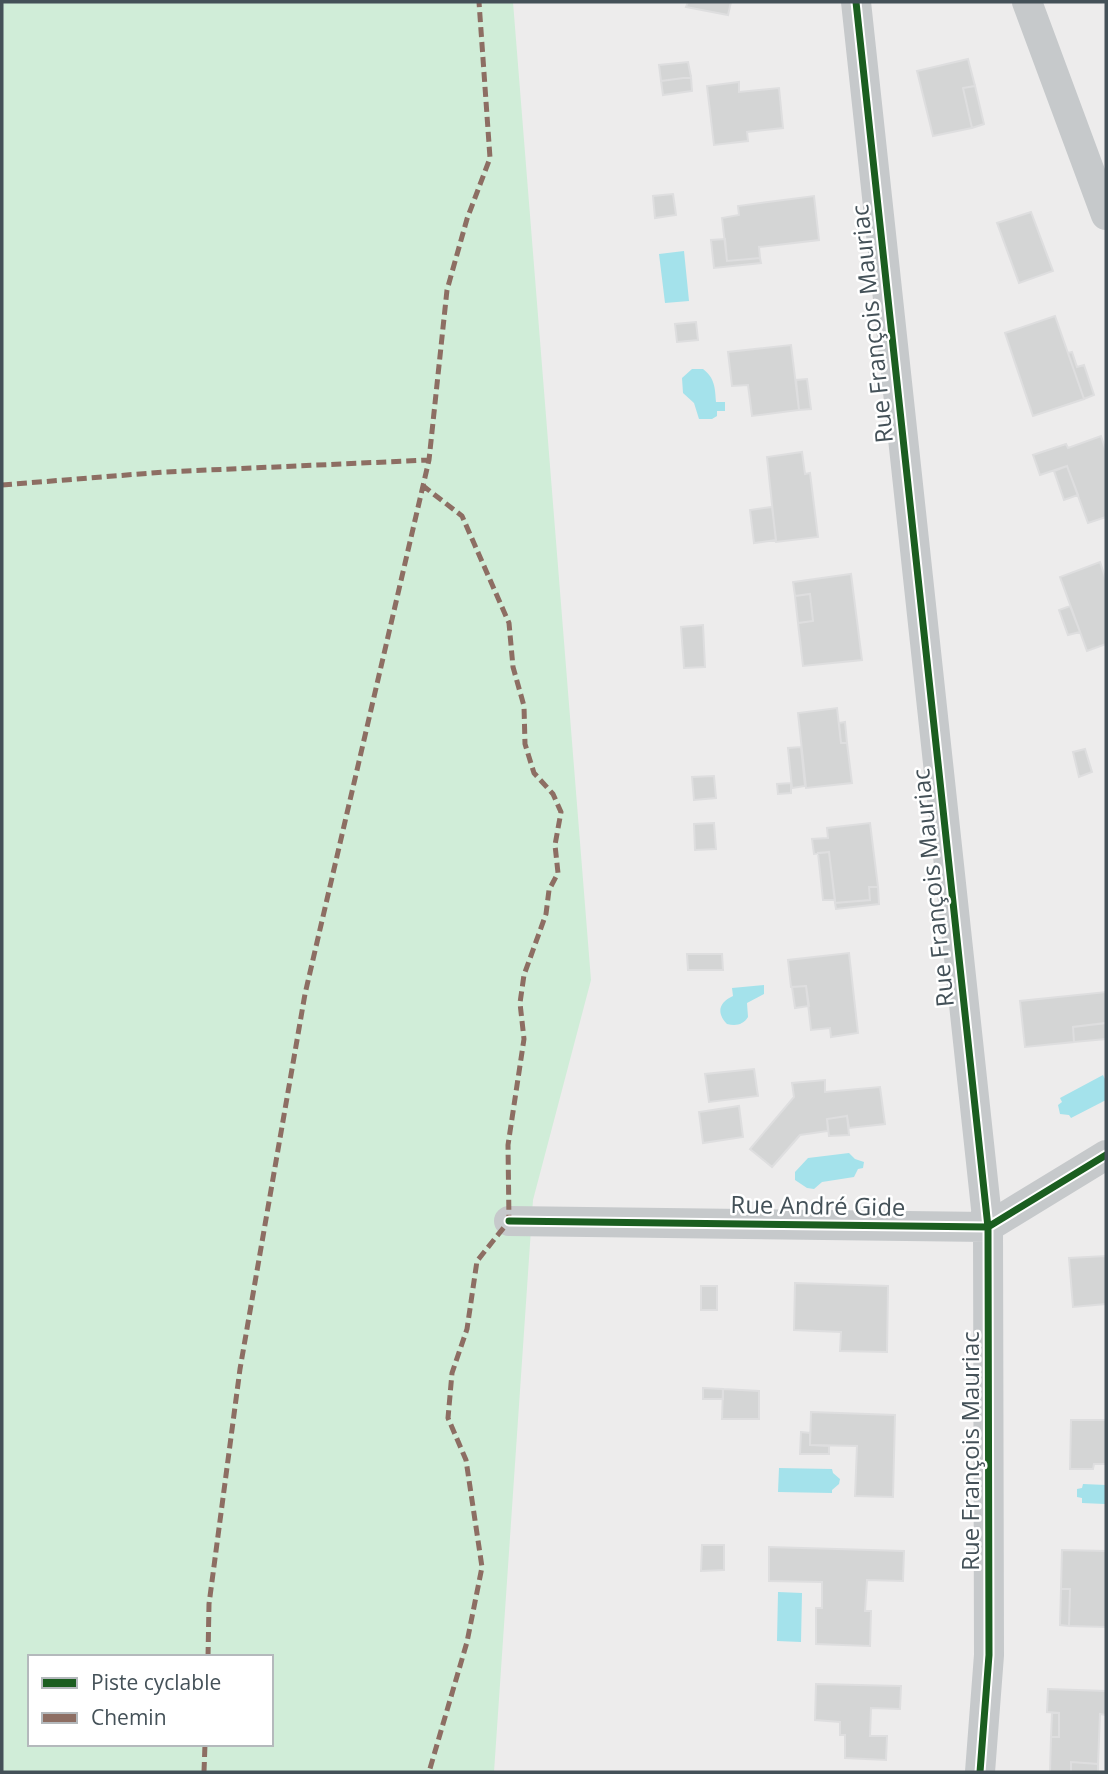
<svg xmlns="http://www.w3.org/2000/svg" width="1108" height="1774" viewBox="0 0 1108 1774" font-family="'Open Sans',sans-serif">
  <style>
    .green { fill: #d0edd8; fill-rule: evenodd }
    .water { fill: #a4e2eb }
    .building { fill: #d4d5d5; stroke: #dededf; stroke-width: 2 }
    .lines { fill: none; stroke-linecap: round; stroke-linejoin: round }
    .minor { stroke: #c6c9cb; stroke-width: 30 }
    .quiet { stroke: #8d6e63; stroke-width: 5; stroke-dasharray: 10 5; stroke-linecap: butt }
    .cycleway-casing { stroke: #fff; stroke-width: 11 }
    .cycleway { stroke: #1b5e20; stroke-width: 7 }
    .labels { text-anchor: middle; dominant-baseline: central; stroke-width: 5; stroke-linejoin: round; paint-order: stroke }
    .street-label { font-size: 24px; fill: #445158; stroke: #fff }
  </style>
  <rect width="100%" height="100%" fill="#edecec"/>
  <!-- green -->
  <path class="green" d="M 2,2 L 513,2 L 591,980 L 533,1200 L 494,1772 L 2,1772 ZM 30,1657 L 271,1657 L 271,1744 L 30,1744 Z"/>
  <!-- water -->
  <path class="water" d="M 684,251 L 689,301 L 665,303 L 659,254 Z
    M 692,369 L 703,369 C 715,378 715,388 716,402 L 725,402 L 725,411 L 717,411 L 717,416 L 712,419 L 699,419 L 694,403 L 683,393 L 682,378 Z
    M 764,985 L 764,994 L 747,1003 L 748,1017 C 743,1025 736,1026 727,1024 C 716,1013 719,1002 733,996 L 732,988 Z
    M 1103,1075 L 1106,1081 L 1106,1100 L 1071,1118 L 1069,1115 L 1060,1114 L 1058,1105 L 1062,1102 L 1060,1098 Z
    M 849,1153 L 855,1159 L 864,1162 L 863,1168 L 858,1169 L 854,1177 L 822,1182 L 814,1189 L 807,1188 L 795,1180 L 795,1172 L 808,1158 Z
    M 779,1468 L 832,1469 L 833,1473 L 840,1479 L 839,1484 L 832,1490 L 832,1493 L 778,1492 Z
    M 1083,1484 L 1106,1485 L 1106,1507 L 1105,1504 L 1082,1503 L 1082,1498 L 1077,1497 L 1077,1489 L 1082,1488 Z
    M 778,1592 L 802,1593 L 801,1642 L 777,1641 Z"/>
  <!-- building -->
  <path class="building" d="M 688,2 L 731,2 L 728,15 L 686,7 Z
    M 968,59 L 975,86 L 963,88 L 972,128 L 933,136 L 917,71 Z
    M 688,62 L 691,77 L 661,81 L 659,65 Z
    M 691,77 L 692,91 L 663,95 L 661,81 Z
    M 739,82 L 739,92 L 779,88 L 783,128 L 747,132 L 748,141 L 714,145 L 707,86 Z
    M 975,86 L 984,124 L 972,128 L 963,88 Z
    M 673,194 L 676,215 L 655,218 L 653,196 Z
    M 814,196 L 819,240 L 759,247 L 760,258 L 727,261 L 722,218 L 739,215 L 738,206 Z
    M 1031,212 L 1053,271 L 1019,283 L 997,223 Z
    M 725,239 L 727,261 L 760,258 L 761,263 L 714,268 L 711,240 Z
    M 1055,316 L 1084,399 L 1033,416 L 1005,333 Z
    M 696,322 L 698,340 L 677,342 L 675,324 Z
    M 791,345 L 799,410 L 752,416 L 748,385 L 732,386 L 728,352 Z
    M 1072,352 L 1077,367 L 1084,365 L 1094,395 L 1084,399 L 1068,353 Z
    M 807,379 L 811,409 L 799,410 L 796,380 Z
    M 1101,436 L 1106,451 L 1106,517 L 1088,523 L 1067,466 L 1040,475 L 1033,455 L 1066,444 L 1068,448 Z
    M 802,452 L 805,474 L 810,473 L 818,537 L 776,542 L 767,457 Z
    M 1067,466 L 1078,495 L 1064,500 L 1054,471 Z
    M 772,507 L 776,540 L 754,543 L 750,510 Z
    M 1100,562 L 1106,580 L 1106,644 L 1087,651 L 1060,577 Z
    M 851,574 L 862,660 L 803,666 L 798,623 L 813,621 L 810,594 L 795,596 L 793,582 Z
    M 810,594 L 813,621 L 798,623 L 795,596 Z
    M 1070,606 L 1080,632 L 1068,635 L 1059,610 Z
    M 703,625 L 705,667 L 684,668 L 681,627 Z
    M 837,708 L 841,743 L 847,743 L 852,783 L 806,788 L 798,713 Z
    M 845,722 L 847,743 L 841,743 L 839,723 Z
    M 801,747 L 805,786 L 792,788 L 788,748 Z
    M 1085,749 L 1092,772 L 1079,777 L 1073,752 Z
    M 714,776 L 716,798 L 694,800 L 692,777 Z
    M 791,783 L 791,793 L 778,794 L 777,784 Z
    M 714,823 L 716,849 L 695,850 L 694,824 Z
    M 870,823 L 878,887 L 869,887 L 870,900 L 835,903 L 829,852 L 814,854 L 812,839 L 828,838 L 827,828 Z
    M 829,852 L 835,900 L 823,900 L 818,853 Z
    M 869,887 L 878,887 L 879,904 L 836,909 L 835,903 L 870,900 Z
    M 849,953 L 858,1033 L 831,1037 L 830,1028 L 811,1030 L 806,986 L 791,987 L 788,960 Z
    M 687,954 L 722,954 L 723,970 L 688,970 Z
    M 806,986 L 809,1006 L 795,1008 L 792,987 Z
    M 1106,992 L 1106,1023 L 1073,1027 L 1074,1042 L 1025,1047 L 1020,1001 Z
    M 1106,1023 L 1106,1039 L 1074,1042 L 1073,1027 Z
    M 754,1069 L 758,1096 L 709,1102 L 705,1074 Z
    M 825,1080 L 825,1092 L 880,1087 L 885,1124 L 849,1128 L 847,1116 L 827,1119 L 828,1131 L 800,1135 L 772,1167 L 750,1149 L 794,1097 L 792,1083 Z
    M 739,1106 L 743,1137 L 703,1143 L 699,1112 Z
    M 847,1116 L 849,1135 L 829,1136 L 827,1119 Z
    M 1106,1256 L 1106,1304 L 1073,1307 L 1069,1258 Z
    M 795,1283 L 888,1286 L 887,1352 L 840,1351 L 841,1332 L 794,1330 Z
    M 701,1286 L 717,1286 L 717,1310 L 701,1310 Z
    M 703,1388 L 723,1389 L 723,1399 L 703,1399 Z
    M 723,1389 L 759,1391 L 759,1419 L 722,1419 Z
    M 811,1412 L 895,1415 L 893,1497 L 855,1496 L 857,1446 L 810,1445 Z
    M 1071,1420 L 1106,1420 L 1106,1464 L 1094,1464 L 1093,1469 L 1070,1469 Z
    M 801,1432 L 810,1433 L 810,1445 L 829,1446 L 829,1454 L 800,1454 Z
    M 702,1545 L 724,1545 L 724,1570 L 701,1571 Z
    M 769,1547 L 904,1551 L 903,1581 L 867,1580 L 865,1611 L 871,1611 L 870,1646 L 816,1644 L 816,1608 L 822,1608 L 822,1582 L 769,1581 Z
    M 1062,1550 L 1106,1551 L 1106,1627 L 1069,1626 L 1070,1589 L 1061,1589 Z
    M 1061,1589 L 1070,1589 L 1069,1626 L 1060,1625 Z
    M 816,1684 L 901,1686 L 900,1709 L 871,1708 L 870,1736 L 887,1736 L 886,1760 L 845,1758 L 845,1735 L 840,1735 L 840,1722 L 815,1720 Z
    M 1048,1689 L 1106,1691 L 1106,1715 L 1100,1714 L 1098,1764 L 1071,1762 L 1071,1772 L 1050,1772 L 1051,1737 L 1059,1737 L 1059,1713 L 1047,1712 Z
    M 1052,1713 L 1059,1713 L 1059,1737 L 1051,1737 Z
    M 1071,1762 L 1098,1764 L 1098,1772 L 1071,1772 Z"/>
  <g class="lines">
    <!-- minor -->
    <path class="minor" d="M 856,2 L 988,1227 L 989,1655 L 980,1772
      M 1027,2 L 1106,215
      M 509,1221 L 988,1227 L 1106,1155"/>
    <!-- quiet -->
    <path class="quiet" d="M 2,485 L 164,472 L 429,460
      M 422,485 L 462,516 L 509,623 L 513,667 L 524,706 L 525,744 L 534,773 L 553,794 L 561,812 L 555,845 L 558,873 L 549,890 L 546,914 L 524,975 L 520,1003 L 524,1039 L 508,1145 L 509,1221 L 477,1261 L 467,1329 L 452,1373 L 448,1418 L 466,1460 L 482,1567 L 467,1642 L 429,1772
      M 208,1657 L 209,1604 L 240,1369 L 305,994 L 429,460 L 447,290 L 467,219 L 490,158 L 479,2
      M 204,1772 L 205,1744"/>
    <!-- cycleway casing -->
    <g class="cycleway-casing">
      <path id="cycleway" d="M 856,2 L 988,1227 L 989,1655 L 980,1772
        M 509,1221 L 988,1227 L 1106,1155"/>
    </g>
    <!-- cycleway -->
    <use href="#cycleway" class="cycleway"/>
  </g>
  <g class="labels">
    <!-- street labels -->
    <g class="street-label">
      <text transform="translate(871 324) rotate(-96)">Rue François Mauriac</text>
      <text transform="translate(932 888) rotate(-96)">Rue François Mauriac</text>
      <text transform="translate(818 1205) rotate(1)">Rue André Gide</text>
      <text transform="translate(969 1451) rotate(-90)">Rue François Mauriac</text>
    </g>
  </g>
  <!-- border -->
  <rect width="1108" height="1774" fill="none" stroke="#445158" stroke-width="7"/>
  <!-- legend -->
  <rect x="28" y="1655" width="245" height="91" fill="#ffffff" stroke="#b4b9bc" stroke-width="2"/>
  <rect x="42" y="1678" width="35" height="10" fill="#1b5e20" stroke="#b4b9bc" stroke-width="2"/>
  <text x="91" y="1690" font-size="21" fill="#445158">Piste cyclable</text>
  <rect x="42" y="1713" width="35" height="10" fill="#8d6e63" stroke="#b4b9bc" stroke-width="2"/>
  <text x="91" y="1725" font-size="21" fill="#445158">Chemin</text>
</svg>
